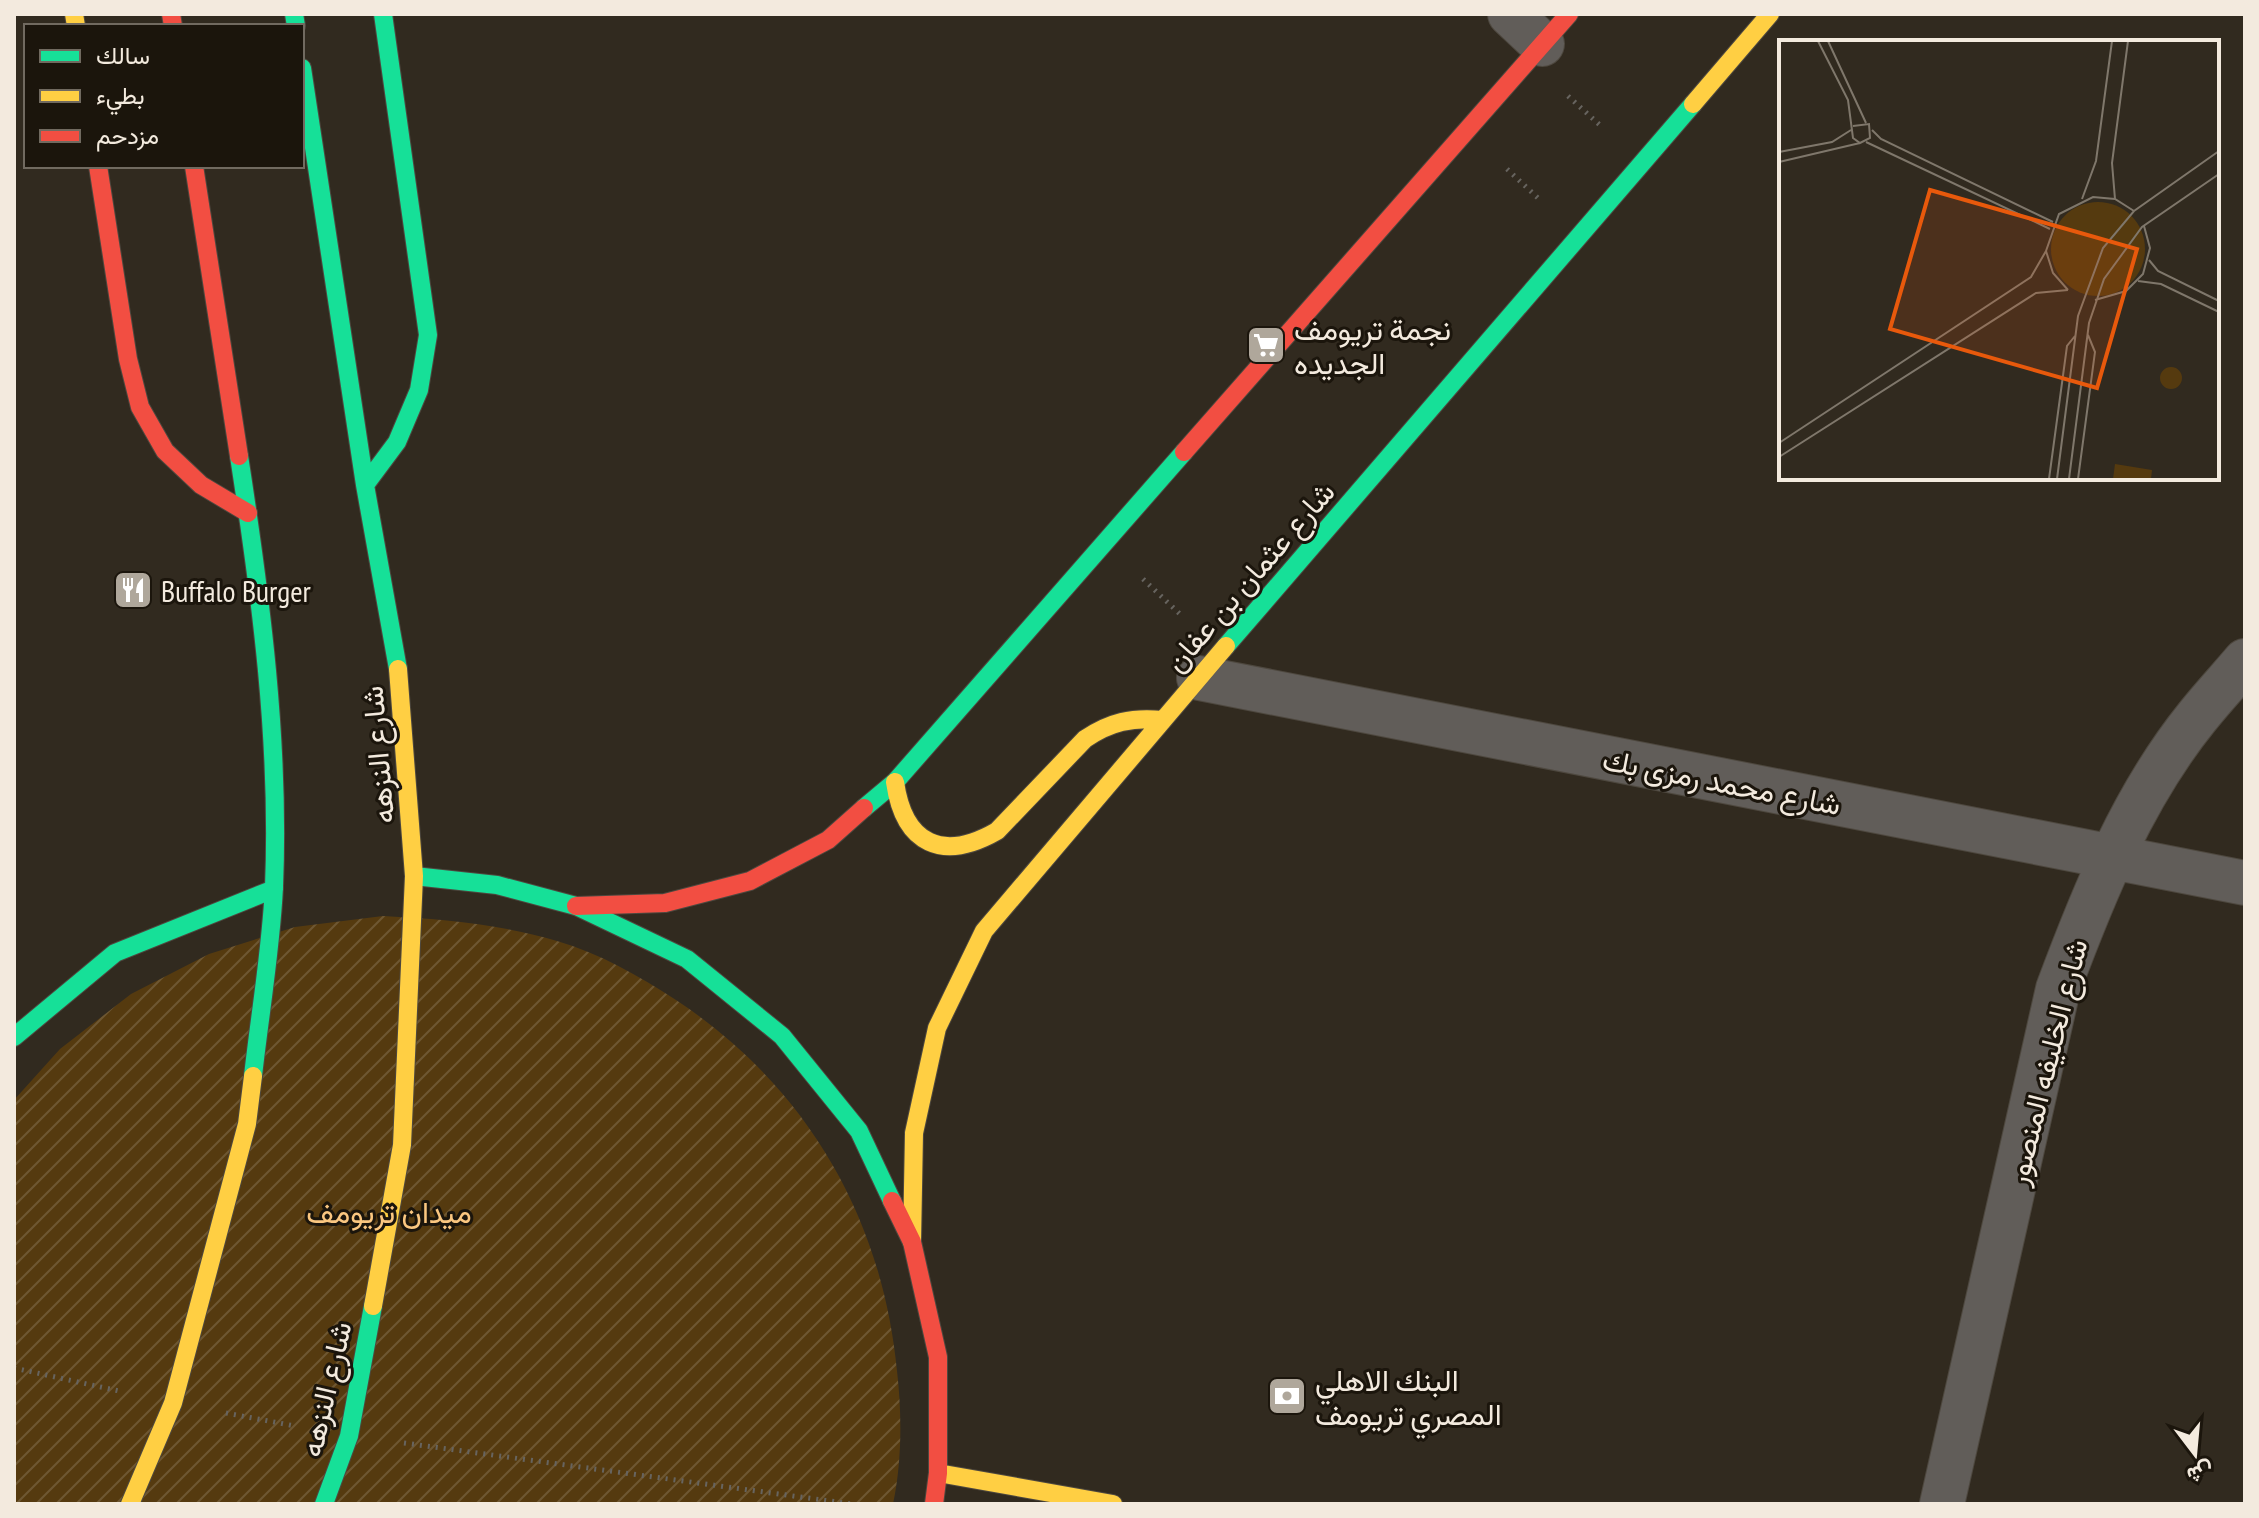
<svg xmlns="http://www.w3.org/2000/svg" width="2259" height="1518" viewBox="0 0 2259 1518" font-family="'PT Sans Narrow',Vazirmatn,sans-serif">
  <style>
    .garden { fill: url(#garden-furrows) }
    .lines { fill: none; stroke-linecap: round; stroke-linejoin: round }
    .street-casing { stroke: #4e483f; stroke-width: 46 }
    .fast-casing { stroke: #4e483f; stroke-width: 20 }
    .slow-casing { stroke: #4e483f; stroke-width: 20 }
    .jam-casing { stroke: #4e483f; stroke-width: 20 }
    .path { stroke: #67645f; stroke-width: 5; stroke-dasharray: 2 6; stroke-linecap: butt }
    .street { stroke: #615d59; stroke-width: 44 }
    .fast { stroke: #16e098; stroke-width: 18 }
    .slow { stroke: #ffcf43; stroke-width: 18 }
    .jam { stroke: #f24e42; stroke-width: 18 }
    .labels { text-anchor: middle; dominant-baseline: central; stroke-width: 6; stroke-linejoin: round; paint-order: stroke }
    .poi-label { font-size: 30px; fill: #f3eade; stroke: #1b150c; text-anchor: start }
    .street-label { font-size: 30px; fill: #f3eade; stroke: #1b150c }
    .park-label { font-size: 30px; fill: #fbc780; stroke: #1b150c }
    .inset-road { fill: none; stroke: #7f776b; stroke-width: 2 }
    .view { fill: #e8590c; fill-opacity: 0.15; stroke: #e8590c; stroke-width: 4 }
    .inset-edge { fill: none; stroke: #f3eade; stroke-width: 4 }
  </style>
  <defs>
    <pattern id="garden-furrows" width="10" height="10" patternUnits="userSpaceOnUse" patternTransform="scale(2)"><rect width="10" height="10" fill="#553a0f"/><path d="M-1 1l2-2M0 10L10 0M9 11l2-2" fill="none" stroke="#6e5732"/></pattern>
  </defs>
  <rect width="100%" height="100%" fill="#312a1f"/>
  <!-- garden -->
  <path class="garden" d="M 383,916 C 442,919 499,924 557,941 C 599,953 639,976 676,1000 C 806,1086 882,1216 897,1371 C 902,1414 902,1462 893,1504 L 14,1504 L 14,1100 L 60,1049 L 131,994 L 209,954 L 295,927 Z"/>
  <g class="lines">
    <!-- street casing -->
    <g class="street-casing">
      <path id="street" d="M 1510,14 L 1542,44
        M 1199,678 L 2245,883
        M 1942,1504 L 2058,989 C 2093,895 2133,796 2197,717 C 2212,698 2229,680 2245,661"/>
    </g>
    <!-- fast casing -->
    <g class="fast-casing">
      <path id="fast" d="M 294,14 L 296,26
        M 302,68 L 365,485 L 398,669
        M 239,456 C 261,598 280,743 274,887 C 271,950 260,1013 253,1076
        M 365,485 L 397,442 L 419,390 L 428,335 L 383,14
        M 1226,646 L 1693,104
        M 864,808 L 895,782 L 1184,452
        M 414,876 L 497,885 L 576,906 L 687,959 L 782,1036 L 859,1131 L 892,1201
        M 14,1037 L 115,953 L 274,889
        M 324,1504 L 349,1436 L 373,1306"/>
    </g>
    <!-- slow casing -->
    <g class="slow-casing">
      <path id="slow" d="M 74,14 L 76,26
        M 1693,104 L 1770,14
        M 895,782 C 904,845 943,862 997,831 L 1085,739 C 1110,722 1132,717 1162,720
        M 912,1242 L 914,1133 L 937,1028 L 984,931 L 1226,646
        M 373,1306 L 402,1145 L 414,876 L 398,669
        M 938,1473 L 1113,1504
        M 130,1504 L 173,1403 L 247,1124 L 253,1076"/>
    </g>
    <!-- jam casing -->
    <g class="jam-casing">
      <path id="jam" d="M 171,14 L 173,26
        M 98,166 L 128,359 L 140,407 L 165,451 L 201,485 L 248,513
        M 194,166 L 239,456
        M 1184,452 L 1569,14
        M 576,906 L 665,903 L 750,881 L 828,840 L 864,808
        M 892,1201 L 912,1242 L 938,1357 L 938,1473 L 934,1504"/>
    </g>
    <!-- path -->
    <path class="path" d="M 1568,96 L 1602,127
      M 1507,169 L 1540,200
      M 1143,579 L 1182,616
      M 14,1368 L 119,1391
      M 226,1413 L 295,1426
      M 404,1443 L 852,1504"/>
    <!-- street -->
    <use href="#street" class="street"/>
    <!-- fast -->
    <use href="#fast" class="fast"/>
    <!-- slow -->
    <use href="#slow" class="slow"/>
    <!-- jam -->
    <use href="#jam" class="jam"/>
  </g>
  <!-- icons -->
  <defs>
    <g id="supermarket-square" transform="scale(2)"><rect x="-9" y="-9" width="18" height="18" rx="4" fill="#afa79b" stroke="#1b150c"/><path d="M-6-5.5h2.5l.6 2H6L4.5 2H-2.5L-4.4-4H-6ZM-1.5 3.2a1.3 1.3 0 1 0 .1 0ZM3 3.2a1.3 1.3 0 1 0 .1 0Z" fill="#fff"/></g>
    <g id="restaurant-square" transform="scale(2)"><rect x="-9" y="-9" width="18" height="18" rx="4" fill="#afa79b" stroke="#1b150c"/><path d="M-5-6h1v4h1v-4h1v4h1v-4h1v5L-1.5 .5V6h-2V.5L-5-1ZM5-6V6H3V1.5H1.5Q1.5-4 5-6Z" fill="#fff"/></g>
    <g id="bank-square" transform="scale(2)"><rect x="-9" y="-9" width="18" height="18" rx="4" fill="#afa79b" stroke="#1b150c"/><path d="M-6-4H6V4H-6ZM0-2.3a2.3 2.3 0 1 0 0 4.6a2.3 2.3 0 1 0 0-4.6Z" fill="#fff"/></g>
  </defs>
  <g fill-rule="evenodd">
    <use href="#supermarket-square" x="1266" y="345"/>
    <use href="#restaurant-square" x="133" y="590"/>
    <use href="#bank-square" x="1287" y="1396"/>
  </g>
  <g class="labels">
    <!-- poi labels -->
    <g class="poi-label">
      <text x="1294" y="328">نجمة تريومف<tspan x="1294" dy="34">الجديده</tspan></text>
      <text x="161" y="590">Buffalo Burger</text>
      <text x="1315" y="1379">البنك الاهلي<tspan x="1315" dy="34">المصري تريومف</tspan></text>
    </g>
    <!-- street labels -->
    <g class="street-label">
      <text transform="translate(1249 576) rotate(-49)">شارع عثمان بن عفان</text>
      <text transform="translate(377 755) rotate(-95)">شارع النزهه</text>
      <text transform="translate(1722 781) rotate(11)">شارع محمد رمزى بك</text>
      <text transform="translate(2046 1062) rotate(-76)">شارع الخليفه المنصور</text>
      <text transform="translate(325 1389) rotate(-77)">شارع النزهه</text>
    </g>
    <!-- park labels -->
    <g class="park-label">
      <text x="389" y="1211">ميدان تريومف</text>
    </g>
  </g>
  <!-- overview -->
  <g transform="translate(1779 40)">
    <rect width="440" height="440" fill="#312a1f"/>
    <path d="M272 209a47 47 0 1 1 94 0a47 47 0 1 1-94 0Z" fill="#553a0f"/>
    <path d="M381 338a11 11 0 1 1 22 0a11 11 0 1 1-22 0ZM 336,424 L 373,430 L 372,439 L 334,439 Z" fill="#553a0f"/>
    <path class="inset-road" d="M 39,1 L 69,60 L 74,98 L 81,103 L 91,98 L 90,84 L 74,86M 49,1 L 87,83M 93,90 L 102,99 L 274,182M 87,102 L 271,189M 0,112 L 53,102 L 72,90M 0,122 L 81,103M 303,159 L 317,121 L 333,1M 336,159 L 333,123 L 349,1M 370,220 L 379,231 L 440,261M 359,241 L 382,244 L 440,272M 289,250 L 274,233 L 267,211 L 280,174 L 314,157 L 336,159 L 355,171M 316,260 L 347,251 L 364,234 L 371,208 L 365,186M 0,403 L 252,237 L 267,211M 0,417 L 257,253 L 289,250M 270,439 L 288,306 L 296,296M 278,439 L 299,276 L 324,208 L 355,171 L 440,111M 290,439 L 310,283 L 325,239 L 363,187 L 440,134M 299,439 L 316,312 L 309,295"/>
    <path class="view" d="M 151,150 L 358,209 L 318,348 L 111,289 Z"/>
    <rect width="440" height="440" class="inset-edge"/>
  </g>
  <!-- border -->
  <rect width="2259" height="1518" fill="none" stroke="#f3eade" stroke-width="32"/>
  <!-- legend -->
  <rect x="24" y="24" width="280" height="144" fill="#1b150c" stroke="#716a60" stroke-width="2"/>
  <rect x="40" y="50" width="40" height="12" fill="#16e098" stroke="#716a60" stroke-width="2"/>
  <text x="96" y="64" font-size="24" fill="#f3eade">سالك</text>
  <rect x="40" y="90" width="40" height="12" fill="#ffcf43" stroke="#716a60" stroke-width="2"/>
  <text x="96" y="104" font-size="24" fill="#f3eade">بطيء</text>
  <rect x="40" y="130" width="40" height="12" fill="#f24e42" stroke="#716a60" stroke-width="2"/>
  <text x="96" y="144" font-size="24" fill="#f3eade">مزدحم</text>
  <!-- north arrow -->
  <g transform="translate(2195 1454) rotate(164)" stroke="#1b150c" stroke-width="6" paint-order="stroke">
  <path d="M0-6L14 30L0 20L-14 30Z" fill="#f3eade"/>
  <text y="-12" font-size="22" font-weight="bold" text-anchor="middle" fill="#f3eade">ش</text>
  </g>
</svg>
